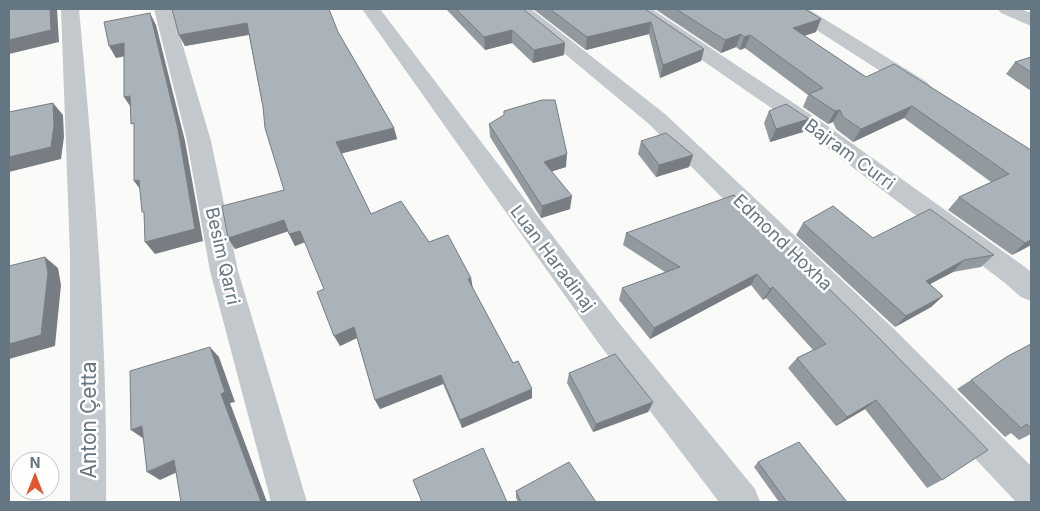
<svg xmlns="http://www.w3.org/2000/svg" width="1040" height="511" viewBox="0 0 1040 511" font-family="Inter,sans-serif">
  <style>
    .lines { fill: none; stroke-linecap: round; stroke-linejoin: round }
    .minor { fill: #c3c8cc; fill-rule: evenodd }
    .wall { fill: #929a9f }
    .shaded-wall { fill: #777d82 }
    .building { fill: #aab3b9; stroke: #777d82 }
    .labels { text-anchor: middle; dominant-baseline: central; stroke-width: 5; stroke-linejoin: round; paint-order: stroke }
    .street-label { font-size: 18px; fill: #657683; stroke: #fff }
    .near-street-label { font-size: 21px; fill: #657683; stroke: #fff }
  </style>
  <rect width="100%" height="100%" fill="#fafaf8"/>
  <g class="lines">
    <!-- minor -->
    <path class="minor" d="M 61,9 L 79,9 C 94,172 108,338 106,502 L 70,502 L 70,255 Z
      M 154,9 L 172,9 L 211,141 L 238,271 L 307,502 L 271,502 L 210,271 L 187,141 Z
      M 362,9 L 380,9 L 619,323 L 755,489 L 760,502 L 719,502 L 597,341 Z
      M 511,9 L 531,9 L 665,114 L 893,328 L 1031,466 L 1031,502 L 1016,502 L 871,348 L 649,124 Z
      M 631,9 L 652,9 L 822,122 L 1025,267 L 1031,272 L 1031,301 L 1021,297 L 1005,283 L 806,132 L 634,13 Z
      M 787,9 L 808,9 L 927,82 L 931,87 L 927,92 L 920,93 L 913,92 L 790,13 Z
      M 998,9 L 1021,9 L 1031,13 L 1031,26 L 1001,13 Z"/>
  </g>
  <!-- wall -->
  <path class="wall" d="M 446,9 L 523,9 L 564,55 L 533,63 L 512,43 L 485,50 Z
    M 533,9 L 645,9 L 704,49 L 701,61 L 660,78 L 649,34 L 586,50 Z
    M 655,9 L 805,9 L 816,32 L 804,36 L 866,77 L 1031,150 L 1031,245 L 1012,255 L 948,210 L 959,197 L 991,182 L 904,118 L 853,142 L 836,129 L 833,122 L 828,124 L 803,107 L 808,95 L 745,48 L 740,50 L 736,47 L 721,53 Z
    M 338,32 L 394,128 L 397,139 L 341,153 L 371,214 L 429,242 L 471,278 L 472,287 L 513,363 L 532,389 L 532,398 L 462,428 L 443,384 L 380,409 L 375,400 L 357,338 L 340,346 L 324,289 L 305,242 L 295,246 L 288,231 L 235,249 L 228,238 L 284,190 L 263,107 L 249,35 L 185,46 L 179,35 Z
    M 1031,57 L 1031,91 L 1006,74 L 1015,62 Z
    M 769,111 L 809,119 L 803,132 L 770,142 L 764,123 Z
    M 489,124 L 566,167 L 552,171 L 570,209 L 541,218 L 490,137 Z
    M 641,141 L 693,155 L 689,167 L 656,177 L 638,154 Z
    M 734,195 L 942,480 L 927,488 L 865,409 L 836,426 L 788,368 L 797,358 L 813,350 L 766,298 L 763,300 L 751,285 L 650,339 L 619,300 L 622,288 L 665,272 L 623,245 L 626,233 Z
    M 803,223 L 873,238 L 994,255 L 981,267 L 953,272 L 930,284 L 943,296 L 931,307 L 895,327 L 796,235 Z
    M 1031,344 L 1031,434 L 1019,440 L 1011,433 L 1005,437 L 957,389 L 971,380 Z
    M 569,373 L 653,402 L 648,412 L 593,432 L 567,383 Z
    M 758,462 L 847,502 L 779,502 L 754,467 Z
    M 516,491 L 596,502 L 518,502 L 516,498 Z"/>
  <!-- shaded-wall -->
  <path class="shaded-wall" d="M 50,9 L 57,9 L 59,42 L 9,54 L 9,40 Z
    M 150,13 L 156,25 L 185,141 L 203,241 L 155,254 L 145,242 Z
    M 821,19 L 816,32 L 788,41 L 793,28 Z
    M 651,22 L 649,34 L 586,50 L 587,37 Z
    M 247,23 L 252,34 L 185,46 L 179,35 Z
    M 512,30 L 512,43 L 485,50 L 484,37 Z
    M 741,34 L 736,47 L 721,53 L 725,40 Z
    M 750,35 L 745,48 L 740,50 L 744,37 Z
    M 124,43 L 131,55 L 116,58 L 109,46 Z
    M 565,43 L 564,55 L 533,63 L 534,50 Z
    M 704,49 L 701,61 L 660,78 L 663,65 Z
    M 130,96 L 132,109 L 124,97 Z
    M 53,103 L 63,115 L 64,137 L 61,159 L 9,172 L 9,157 Z
    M 912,106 L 904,118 L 853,142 L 861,129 Z
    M 840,110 L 833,122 L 828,124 L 835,111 Z
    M 809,119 L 803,132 L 770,142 L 776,129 Z
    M 394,128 L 397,139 L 340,154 L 336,142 Z
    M 567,154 L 566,167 L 544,174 L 544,162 Z
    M 693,155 L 689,167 L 656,177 L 659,165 Z
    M 139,180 L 143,193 L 134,181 Z
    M 572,196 L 570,209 L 541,218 L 542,206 Z
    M 284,220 L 289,231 L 235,249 L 228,238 Z
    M 300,231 L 305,242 L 295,246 L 289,234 Z
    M 1031,240 L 1031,245 L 1012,255 L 1025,243 Z
    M 45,257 L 58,268 L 61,285 L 55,346 L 9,359 L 9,344 Z
    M 964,260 L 953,272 L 915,292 L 926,281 Z
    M 757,274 L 751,285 L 650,339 L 654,328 Z
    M 471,278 L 473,289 L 468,279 Z
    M 773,287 L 766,298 L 763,300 L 770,289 Z
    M 943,296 L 931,307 L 895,327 L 906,316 Z
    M 354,327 L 359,337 L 340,346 L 334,336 Z
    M 210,347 L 219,357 L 235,402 L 230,403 L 267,502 L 261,502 L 221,394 Z
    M 441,375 L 443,384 L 380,409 L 375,400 Z
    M 532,389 L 532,398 L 462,428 L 460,420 Z
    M 876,400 L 865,409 L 836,426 L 847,417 Z
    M 653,402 L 648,412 L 593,432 L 596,424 Z
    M 142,426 L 144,439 L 131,430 Z
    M 174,460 L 186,468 L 160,480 L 147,472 Z"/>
  <!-- building -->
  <path class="building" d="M 9,9 L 50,9 L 51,30 L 9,40 Z
    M 172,9 L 329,9 L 338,32 L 394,128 L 336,142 L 371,214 L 401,201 L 429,242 L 448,235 L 471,278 L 468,279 L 513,363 L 518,361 L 532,389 L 460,420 L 441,375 L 375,400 L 354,327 L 334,336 L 317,292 L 324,289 L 300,231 L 289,234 L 284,220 L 228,238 L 222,206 L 284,190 L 265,128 L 263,107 L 247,23 L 179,35 Z
    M 456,9 L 523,9 L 565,43 L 534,50 L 512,30 L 484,37 Z
    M 550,9 L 645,9 L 704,49 L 663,65 L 651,22 L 587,37 Z
    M 676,9 L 805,9 L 821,19 L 793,28 L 866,77 L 894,64 L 1031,150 L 1031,240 L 1025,243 L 959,197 L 1009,174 L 912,106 L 861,129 L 843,117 L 840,110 L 835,111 L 809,94 L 823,88 L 750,35 L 744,37 L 741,34 L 725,40 Z
    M 150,13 L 178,129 L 195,229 L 145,242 L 144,212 L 142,212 L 139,180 L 134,181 L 134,123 L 131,124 L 130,96 L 124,97 L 124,43 L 109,46 L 104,22 Z
    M 1031,57 L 1031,72 L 1015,62 Z
    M 542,100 L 555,100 L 567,154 L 544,162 L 572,196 L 542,206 L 489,124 L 504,115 L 504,111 Z
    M 53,103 L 54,125 L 51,147 L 9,157 L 9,112 Z
    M 786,104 L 809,119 L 776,129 L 769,111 Z
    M 666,133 L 693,155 L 659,165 L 641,141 Z
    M 734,195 L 880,339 L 988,450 L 942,480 L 876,400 L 847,417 L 797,358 L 826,344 L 773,287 L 770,289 L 757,274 L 654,328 L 622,288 L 680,267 L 626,233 Z
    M 833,206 L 873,238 L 930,209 L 994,255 L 964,260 L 926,281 L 943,296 L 906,316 L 803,223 Z
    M 45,257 L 48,273 L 41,335 L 9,344 L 9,266 Z
    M 1031,344 L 1031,428 L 1027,424 L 1021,428 L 971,380 L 1008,356 Z
    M 210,347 L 225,392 L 221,394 L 261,502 L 181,502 L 174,460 L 147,472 L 142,426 L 131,430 L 130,371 Z
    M 615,354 L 653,402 L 596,424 L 569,373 Z
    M 799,442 L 847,502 L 787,502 L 758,462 Z
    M 483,448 L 507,502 L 422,502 L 413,480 Z
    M 569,462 L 596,502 L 521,502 L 516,491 Z"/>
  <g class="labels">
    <!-- street labels -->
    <g class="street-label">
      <text transform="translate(850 154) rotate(36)">Bajram Curri</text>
      <text transform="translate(783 242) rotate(44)">Edmond Hoxha</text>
      <text transform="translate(223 256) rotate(77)">Besim Qarri</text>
      <text transform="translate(553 258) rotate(53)">Luan Haradinaj</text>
    </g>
    <!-- near-street labels -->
    <g class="near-street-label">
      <text transform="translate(88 420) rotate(-90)">Anton Çetta</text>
    </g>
  </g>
  <!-- border -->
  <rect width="1040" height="511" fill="none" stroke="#657683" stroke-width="20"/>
  <!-- north arrow -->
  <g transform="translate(35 476)"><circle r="24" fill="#ffffff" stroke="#c1c8cd"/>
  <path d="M0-4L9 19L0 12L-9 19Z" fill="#e4572e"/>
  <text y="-8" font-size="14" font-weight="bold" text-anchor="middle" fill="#657683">N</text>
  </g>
</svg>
